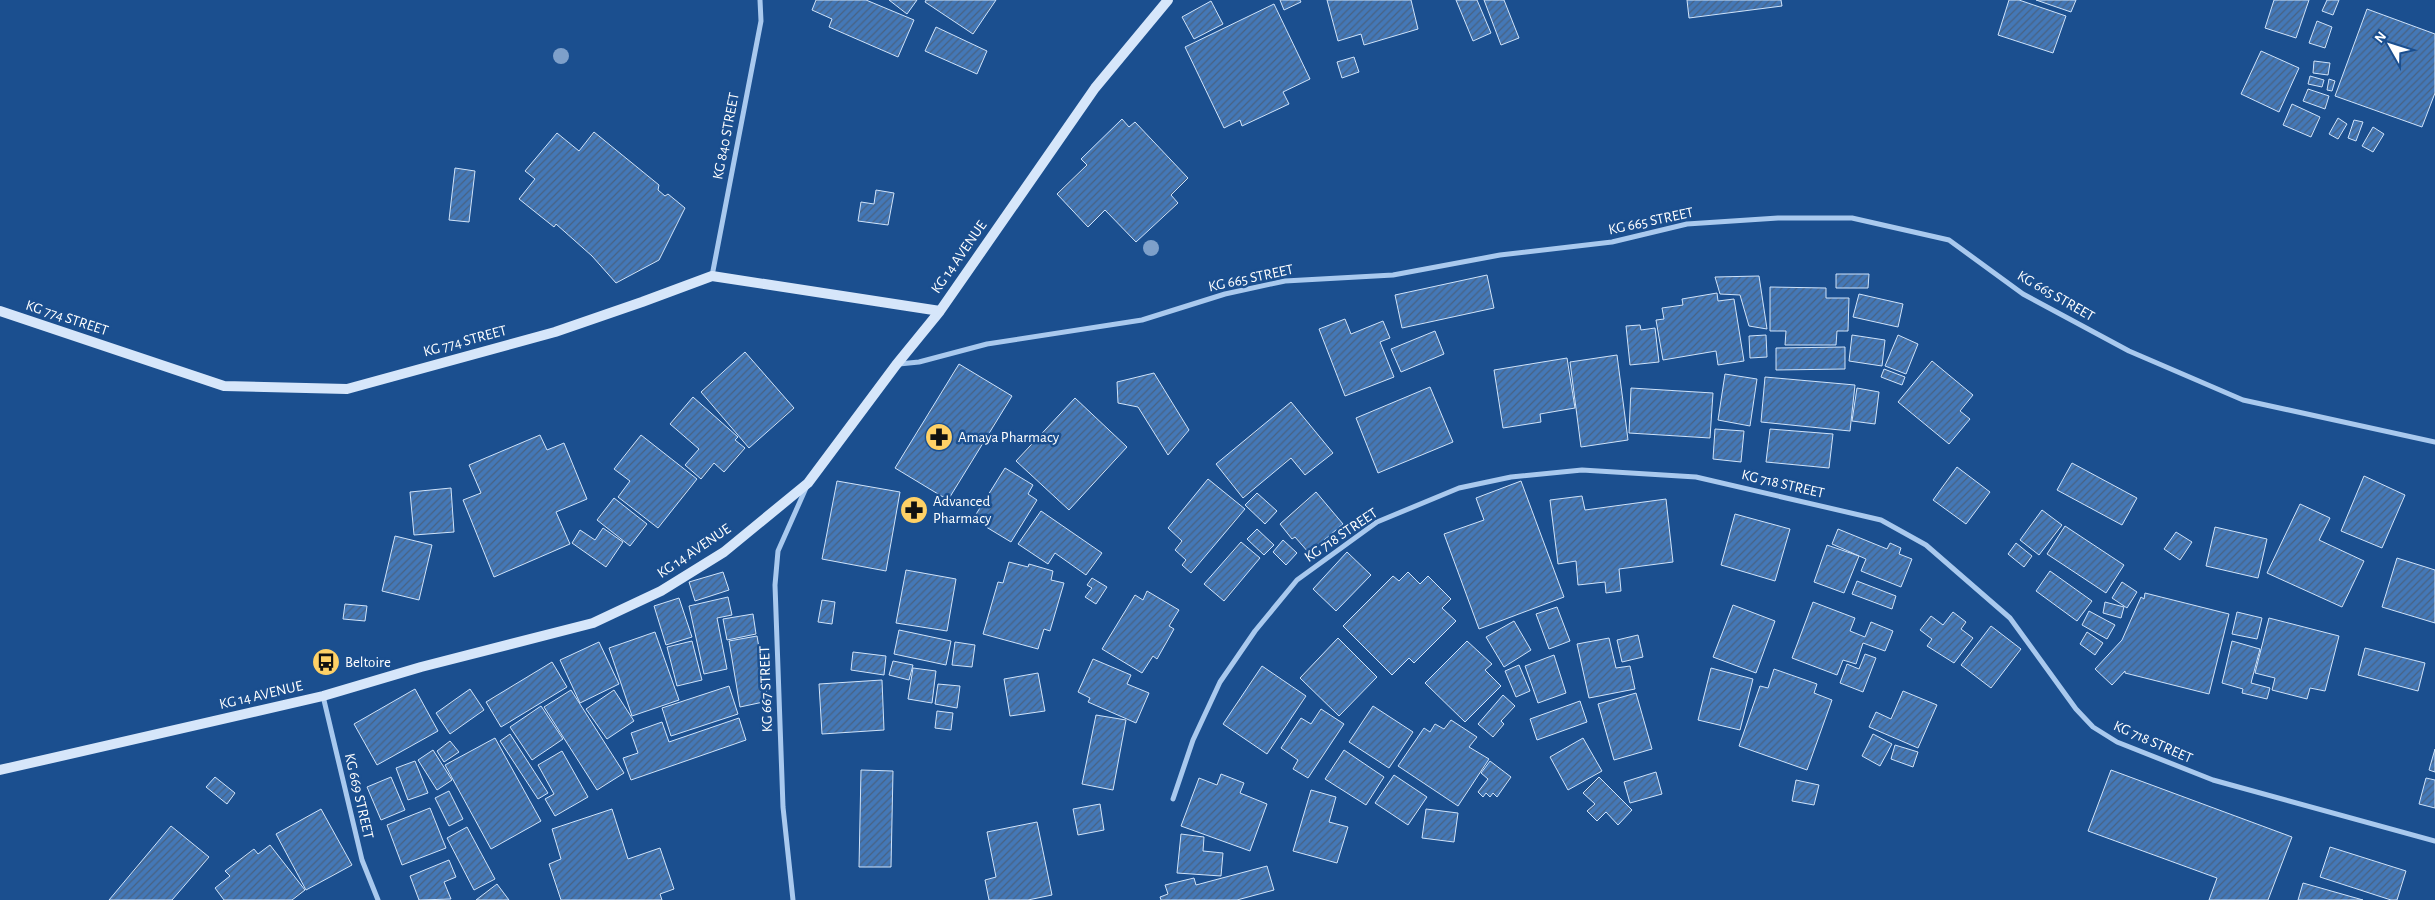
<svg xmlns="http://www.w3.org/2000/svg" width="2435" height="900" viewBox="0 0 2435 900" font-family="'Alegreya Sans',sans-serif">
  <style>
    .building { fill: url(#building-hatch); stroke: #cfe3fa }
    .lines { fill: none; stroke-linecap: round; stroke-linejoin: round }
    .street { stroke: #a9c9ee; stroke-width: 5 }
    .secondary { stroke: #d6e6fa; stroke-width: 10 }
    .tree { fill: #7ea0ca }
    .labels { text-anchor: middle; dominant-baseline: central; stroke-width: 5; stroke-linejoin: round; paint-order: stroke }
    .street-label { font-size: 15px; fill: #fff; stroke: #1b4f8f }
    .poi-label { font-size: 15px; fill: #fff; stroke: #1b4f8f; text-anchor: start }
  </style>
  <defs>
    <pattern id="building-hatch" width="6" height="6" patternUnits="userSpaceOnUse" patternTransform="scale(1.25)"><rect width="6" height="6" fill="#4478b7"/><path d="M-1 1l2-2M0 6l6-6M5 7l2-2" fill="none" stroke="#486282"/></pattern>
  </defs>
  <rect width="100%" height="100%" fill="#1b4f8f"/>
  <!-- building -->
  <path class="building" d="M 816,0 L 866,0 L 914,20 L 898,57 L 829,27 L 832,19 L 812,10 Z
    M 889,0 L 917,0 L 907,14 Z
    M 926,0 L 996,0 L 973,34 L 925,2 Z
    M 1280,0 L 1300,0 L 1301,2 L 1284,10 Z
    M 1327,0 L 1411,0 L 1418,29 L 1364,45 L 1361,34 L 1338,41 Z
    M 1456,0 L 1477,0 L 1491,33 L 1473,41 Z
    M 1484,0 L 1504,0 L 1519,38 L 1501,45 Z
    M 1687,0 L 1781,0 L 1782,6 L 1689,18 Z
    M 2009,0 L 2019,0 L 2066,16 L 2053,53 L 1998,35 Z
    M 2036,0 L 2076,0 L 2071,12 Z
    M 2274,0 L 2309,0 L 2296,38 L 2265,28 Z
    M 2327,0 L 2339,0 L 2333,15 L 2322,11 Z
    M 1211,1 L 1223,24 L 1194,39 L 1182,17 Z
    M 1274,4 L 1310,79 L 1283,92 L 1289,104 L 1242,126 L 1240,120 L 1224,128 L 1185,47 Z
    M 2367,9 L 2435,34 L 2435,93 L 2422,127 L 2335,96 Z
    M 2317,21 L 2332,27 L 2325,48 L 2309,43 Z
    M 936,27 L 987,51 L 977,74 L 925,51 Z
    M 2261,51 L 2299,68 L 2279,112 L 2241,94 Z
    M 1354,57 L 1359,72 L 1342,78 L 1337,62 Z
    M 2314,61 L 2330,63 L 2328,75 L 2313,73 Z
    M 2310,76 L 2324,80 L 2322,87 L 2308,84 Z
    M 2329,79 L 2335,81 L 2332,91 L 2327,90 Z
    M 2308,89 L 2329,96 L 2325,109 L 2303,101 Z
    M 2292,104 L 2320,117 L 2311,137 L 2283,125 Z
    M 2338,118 L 2347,124 L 2338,139 L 2329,134 Z
    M 1122,119 L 1129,127 L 1135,122 L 1188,178 L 1171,195 L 1178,203 L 1136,242 L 1105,210 L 1088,227 L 1057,194 L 1087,165 L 1081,159 Z
    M 2354,120 L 2363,122 L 2356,141 L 2348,138 Z
    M 2373,127 L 2384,134 L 2373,152 L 2362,146 Z
    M 594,132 L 659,185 L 658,190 L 665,196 L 668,194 L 685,208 L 659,260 L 616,283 L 592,256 L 556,224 L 554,227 L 519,199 L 535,179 L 525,171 L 557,133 L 579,151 Z
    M 455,168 L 475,171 L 469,222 L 449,220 Z
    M 876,190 L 894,193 L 888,225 L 858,221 L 861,202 L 874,204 Z
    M 1836,274 L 1869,274 L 1868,288 L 1836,288 Z
    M 1487,275 L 1494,308 L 1402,328 L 1395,295 Z
    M 1759,276 L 1767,329 L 1749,326 L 1740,295 L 1720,294 L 1715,277 Z
    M 1770,287 L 1826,288 L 1826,298 L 1849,298 L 1848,331 L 1837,331 L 1836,345 L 1785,345 L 1786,331 L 1770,331 Z
    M 1717,293 L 1718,301 L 1734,299 L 1744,361 L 1718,365 L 1716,351 L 1663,360 L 1656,320 L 1664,319 L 1662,308 L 1683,305 L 1682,299 Z
    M 1859,294 L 1903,304 L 1898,327 L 1853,317 Z
    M 1345,319 L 1351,334 L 1383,321 L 1390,338 L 1380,342 L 1394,377 L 1345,396 L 1319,329 Z
    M 1640,325 L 1641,330 L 1655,328 L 1659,362 L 1630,365 L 1626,326 Z
    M 1435,331 L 1444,354 L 1401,372 L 1391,349 Z
    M 1766,335 L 1767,357 L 1750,358 L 1749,336 Z
    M 1852,335 L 1885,340 L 1882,366 L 1849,361 Z
    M 1898,335 L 1918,344 L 1906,374 L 1885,366 Z
    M 1845,347 L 1845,369 L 1776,370 L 1776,348 Z
    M 745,352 L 794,408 L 749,448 L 701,392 Z
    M 1617,355 L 1628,440 L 1581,447 L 1570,362 Z
    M 1567,358 L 1575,408 L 1540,414 L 1541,422 L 1503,428 L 1494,370 Z
    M 1932,361 L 1973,395 L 1960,411 L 1970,419 L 1949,444 L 1898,402 Z
    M 959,364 L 1012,396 L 948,500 L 895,468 Z
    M 1884,369 L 1905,377 L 1902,385 L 1881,377 Z
    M 1154,373 L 1189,430 L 1168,455 L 1138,407 L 1118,403 L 1117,382 Z
    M 1725,374 L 1757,379 L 1750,426 L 1718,420 Z
    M 1765,377 L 1855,385 L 1850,431 L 1761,422 Z
    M 1430,387 L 1453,442 L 1378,473 L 1356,418 Z
    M 1631,388 L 1713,393 L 1710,438 L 1629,433 Z
    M 1857,388 L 1879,392 L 1875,424 L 1852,421 Z
    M 693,397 L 738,437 L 735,440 L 745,448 L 724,472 L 714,463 L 701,479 L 685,465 L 699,449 L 670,424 Z
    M 1075,398 L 1127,447 L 1069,510 L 1016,461 Z
    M 1291,402 L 1333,453 L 1305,475 L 1291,458 L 1243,498 L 1216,464 Z
    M 1715,429 L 1744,431 L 1741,462 L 1713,459 Z
    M 1770,429 L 1833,434 L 1829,468 L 1766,462 Z
    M 540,435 L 547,450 L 564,443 L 587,499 L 556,512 L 570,544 L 494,577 L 463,500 L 481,493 L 469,465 Z
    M 641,435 L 697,479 L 658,528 L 618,497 L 630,481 L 614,469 Z
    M 2072,463 L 2137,498 L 2122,525 L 2057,490 Z
    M 1957,467 L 1990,492 L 1966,524 L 1933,500 Z
    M 1005,468 L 1033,485 L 1028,494 L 1037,500 L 1011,542 L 973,519 Z
    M 2364,476 L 2405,495 L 2382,548 L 2341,531 Z
    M 1208,479 L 1245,509 L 1191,573 L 1182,565 L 1186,560 L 1175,550 L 1182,541 L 1168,528 Z
    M 837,481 L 900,492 L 886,571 L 822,559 Z
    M 1521,481 L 1564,597 L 1479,629 L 1444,534 L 1484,520 L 1476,498 Z
    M 451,488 L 454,532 L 414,535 L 410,492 Z
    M 1316,492 L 1343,524 L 1309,553 L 1295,537 L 1292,539 L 1280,524 Z
    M 1257,493 L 1277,511 L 1265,524 L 1245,505 Z
    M 1582,496 L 1585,510 L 1666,499 L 1673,562 L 1619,569 L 1621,591 L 1606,593 L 1605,582 L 1578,585 L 1576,561 L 1558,564 L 1550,500 Z
    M 614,498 L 647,524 L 630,546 L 597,520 Z
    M 2300,504 L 2330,518 L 2319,540 L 2364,561 L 2342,607 L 2267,573 Z
    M 2042,510 L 2062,525 L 2039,555 L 2020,540 Z
    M 1041,511 L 1102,553 L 1086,575 L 1055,553 L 1048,564 L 1018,544 Z
    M 1735,514 L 1790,529 L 1775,581 L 1721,565 Z
    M 2065,526 L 2124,565 L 2106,593 L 2047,554 Z
    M 2215,527 L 2267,539 L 2258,578 L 2206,566 Z
    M 603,528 L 623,542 L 606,567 L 572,543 L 580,530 L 595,540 Z
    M 1257,529 L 1274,545 L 1264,555 L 1247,539 Z
    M 1838,529 L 1887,549 L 1890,543 L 1901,548 L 1899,554 L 1912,559 L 1901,587 L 1861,571 L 1866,559 L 1832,544 Z
    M 2176,532 L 2192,542 L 2180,560 L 2164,549 Z
    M 395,536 L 432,545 L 419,600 L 382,591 Z
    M 1283,540 L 1297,553 L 1286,565 L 1273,552 Z
    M 1241,542 L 1260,558 L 1224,601 L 1204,584 Z
    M 2016,543 L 2032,556 L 2024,567 L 2008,554 Z
    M 1827,545 L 1859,556 L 1844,593 L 1814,582 Z
    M 1347,552 L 1371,575 L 1336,611 L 1313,589 Z
    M 2397,558 L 2435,570 L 2435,623 L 2382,607 Z
    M 1009,562 L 1028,567 L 1029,564 L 1053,571 L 1051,580 L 1064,583 L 1050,631 L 1044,629 L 1038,649 L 983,634 L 998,582 L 1003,583 Z
    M 906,570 L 956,579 L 947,631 L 896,623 Z
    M 2050,571 L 2092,601 L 2077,621 L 2036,591 Z
    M 723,572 L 729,590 L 695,601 L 689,582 Z
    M 1408,572 L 1420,584 L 1428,576 L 1451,599 L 1442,608 L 1456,621 L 1414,663 L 1409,658 L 1392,675 L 1343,626 L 1393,576 L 1399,581 Z
    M 1092,578 L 1107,587 L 1096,604 L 1085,597 L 1092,588 L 1087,585 Z
    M 1857,581 L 1896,596 L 1892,609 L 1852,594 Z
    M 2122,582 L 2137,592 L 2127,608 L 2112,598 Z
    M 1147,591 L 1179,610 L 1169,626 L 1174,629 L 1157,659 L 1153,656 L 1142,673 L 1102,649 L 1135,595 L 1143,600 Z
    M 2145,593 L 2229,614 L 2209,694 L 2125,673 L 2125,671 L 2112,685 L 2095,669 L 2122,640 L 2141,597 L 2144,599 Z
    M 728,597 L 732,615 L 717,618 L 727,669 L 704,674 L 689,606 Z
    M 679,598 L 692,637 L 666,645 L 654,606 Z
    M 822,600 L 835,602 L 832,624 L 818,622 Z
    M 1813,602 L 1855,618 L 1850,631 L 1865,637 L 1871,622 L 1893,631 L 1885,651 L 1863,643 L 1856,664 L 1843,660 L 1837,675 L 1792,658 Z
    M 2105,602 L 2124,607 L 2121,618 L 2103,613 Z
    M 345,604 L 367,606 L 365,621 L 343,619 Z
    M 1733,605 L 1775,621 L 1756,673 L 1713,657 Z
    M 1557,607 L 1570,641 L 1549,649 L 1536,614 Z
    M 2089,611 L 2115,625 L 2107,639 L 2082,625 Z
    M 1953,612 L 1966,622 L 1961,629 L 1973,638 L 1954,663 L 1927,646 L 1932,639 L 1920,630 L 1931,616 L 1943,625 Z
    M 2237,612 L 2262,618 L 2257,639 L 2232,634 Z
    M 753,614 L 756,634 L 727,640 L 723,619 Z
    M 2269,618 L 2339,636 L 2325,691 L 2310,688 L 2307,699 L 2272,690 L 2275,678 L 2255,673 Z
    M 1514,621 L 1531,650 L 1504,667 L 1486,637 Z
    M 1991,626 L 2021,649 L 1991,688 L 1961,665 Z
    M 899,630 L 951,641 L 946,665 L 894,654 Z
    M 655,632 L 679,700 L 632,716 L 609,648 Z
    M 2087,632 L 2103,643 L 2095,655 L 2080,644 Z
    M 1638,635 L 1643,657 L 1622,662 L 1617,640 Z
    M 757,636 L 768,701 L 740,707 L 729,641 Z
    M 1338,638 L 1377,677 L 1339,716 L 1300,678 Z
    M 1609,638 L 1616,668 L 1630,666 L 1635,689 L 1589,698 L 1577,644 Z
    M 692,641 L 702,680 L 677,686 L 667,647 Z
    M 1467,641 L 1492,664 L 1485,670 L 1501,686 L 1465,722 L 1425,683 Z
    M 2232,641 L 2260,649 L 2251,683 L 2270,688 L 2267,699 L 2242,693 L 2243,689 L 2222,683 Z
    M 599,642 L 619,684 L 580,703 L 560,660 Z
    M 955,642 L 975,645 L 972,667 L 952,665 Z
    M 2365,648 L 2425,663 L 2418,691 L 2358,675 Z
    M 853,652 L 886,656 L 884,675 L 851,670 Z
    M 1865,654 L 1876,658 L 1863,692 L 1840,683 L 1847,664 L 1859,669 Z
    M 1554,655 L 1566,693 L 1538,703 L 1525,666 Z
    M 1093,659 L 1131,675 L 1127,684 L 1149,693 L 1136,723 L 1088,702 L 1090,698 L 1078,692 Z
    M 893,661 L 913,665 L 909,680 L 889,675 Z
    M 552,662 L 567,687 L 501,727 L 486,702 Z
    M 1519,665 L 1530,691 L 1516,697 L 1505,671 Z
    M 1262,666 L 1306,696 L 1267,754 L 1223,724 Z
    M 913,668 L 936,671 L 932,703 L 908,699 Z
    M 1711,668 L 1753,679 L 1740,730 L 1698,720 Z
    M 1774,669 L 1817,684 L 1814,693 L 1832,700 L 1807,770 L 1739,746 L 1760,686 L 1768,688 Z
    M 1038,673 L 1045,711 L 1010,716 L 1004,679 Z
    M 882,680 L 884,730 L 822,734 L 819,684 Z
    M 938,684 L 960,686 L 957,708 L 935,704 Z
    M 729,686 L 738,714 L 671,736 L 662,708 Z
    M 415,689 L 438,731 L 377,765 L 354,724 Z
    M 470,689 L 484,710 L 450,734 L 436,713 Z
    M 571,690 L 624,773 L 597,790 L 544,707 Z
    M 614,690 L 634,721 L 607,739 L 586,709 Z
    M 1903,691 L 1937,705 L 1918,748 L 1869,727 L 1876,712 L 1891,719 Z
    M 1636,693 L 1652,749 L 1614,760 L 1598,704 Z
    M 1503,695 L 1515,706 L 1501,721 L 1504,724 L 1493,737 L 1478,724 Z
    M 1580,701 L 1587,722 L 1537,740 L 1530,719 Z
    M 541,706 L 563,739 L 532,760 L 510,727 Z
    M 1373,706 L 1413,732 L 1389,768 L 1349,742 Z
    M 1321,709 L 1344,724 L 1308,778 L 1293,769 L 1298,760 L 1281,748 L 1301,718 L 1311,724 Z
    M 937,711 L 953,713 L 951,730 L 935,728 Z
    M 1096,715 L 1126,720 L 1113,790 L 1082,784 Z
    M 739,718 L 746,740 L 631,780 L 623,758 L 638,753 L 631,733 L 662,722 L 669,742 Z
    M 1451,720 L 1477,737 L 1469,747 L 1489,759 L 1458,806 L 1398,766 L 1424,728 L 1430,732 L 1435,724 L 1444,729 Z
    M 510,734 L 548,793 L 538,799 L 500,741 Z
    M 1873,734 L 1892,744 L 1880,766 L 1862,756 Z
    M 495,738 L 541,821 L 491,849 L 445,765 Z
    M 1583,738 L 1602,771 L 1568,790 L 1550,757 Z
    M 450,741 L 459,752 L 444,762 L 437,751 Z
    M 1895,745 L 1918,752 L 1913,767 L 1891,759 Z
    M 2435,749 L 2435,772 L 2429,770 Z
    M 433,750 L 452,780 L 437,790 L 418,760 Z
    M 1344,750 L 1384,777 L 1366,805 L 1325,779 Z
    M 562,751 L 588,797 L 555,816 L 545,799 L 554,794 L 538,765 Z
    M 415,761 L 428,793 L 408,800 L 396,768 Z
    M 1490,761 L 1511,777 L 1497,797 L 1493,793 L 1490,797 L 1486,793 L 1483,797 L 1478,792 L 1488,779 L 1481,773 Z
    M 861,770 L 893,771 L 891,867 L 859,867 Z
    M 2111,770 L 2292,837 L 2268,900 L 2209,900 L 2217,878 L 2088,831 Z
    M 1656,772 L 1662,794 L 1630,803 L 1624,782 Z
    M 1221,774 L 1244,783 L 1240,793 L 1267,804 L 1250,851 L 1181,826 L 1199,778 L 1217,785 Z
    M 1394,775 L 1427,797 L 1408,825 L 1375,803 Z
    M 215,777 L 235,793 L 227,804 L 206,787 Z
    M 391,777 L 405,810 L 381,820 L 367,787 Z
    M 1599,777 L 1632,810 L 1618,825 L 1606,812 L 1597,821 L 1587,811 L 1595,804 L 1583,793 Z
    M 2426,778 L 2435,780 L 2435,808 L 2419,804 Z
    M 1796,780 L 1819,785 L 1814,805 L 1792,801 Z
    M 1311,790 L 1336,797 L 1329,822 L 1348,827 L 1337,863 L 1293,851 Z
    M 449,791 L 463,819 L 449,826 L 435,798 Z
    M 1100,804 L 1104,830 L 1078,835 L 1073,809 Z
    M 430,808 L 446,848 L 402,865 L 387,825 Z
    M 321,809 L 352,865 L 306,890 L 276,834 Z
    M 612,809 L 628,859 L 660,848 L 674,889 L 660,894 L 662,900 L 561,900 L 549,864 L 561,859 L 552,829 Z
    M 1426,809 L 1458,813 L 1454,842 L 1422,838 Z
    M 1037,822 L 1052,895 L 1028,900 L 989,900 L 985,880 L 996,877 L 987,832 Z
    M 171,826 L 209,857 L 172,900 L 109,900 Z
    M 467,827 L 495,879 L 474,890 L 447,838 Z
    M 1181,834 L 1204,837 L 1203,851 L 1223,853 L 1221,876 L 1177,873 Z
    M 270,845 L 305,890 L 292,900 L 224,900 L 215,888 L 230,876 L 225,871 L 254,849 L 258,854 Z
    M 2330,847 L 2406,871 L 2397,900 L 2391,900 L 2320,877 Z
    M 449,860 L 456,877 L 444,882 L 451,899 L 419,900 L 410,876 Z
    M 1267,866 L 1274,890 L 1237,900 L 1161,900 L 1160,897 L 1168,894 L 1165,885 L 1194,878 L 1196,885 Z
    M 2303,883 L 2363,900 L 2298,900 Z
    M 497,884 L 509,900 L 476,900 Z"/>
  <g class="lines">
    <!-- street -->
    <path class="street" d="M 712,276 L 761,21 L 760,0
      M 899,364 L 919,362 L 987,344 L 1142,320 L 1225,294 L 1285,281 L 1393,275 L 1500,255 L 1612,242 L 1687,224 L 1778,218 L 1852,218 L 1949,240 L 2023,294 L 2129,351 L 2243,400 L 2435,442
      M 323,696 L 362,860 L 378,900
      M 1173,799 L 1193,740 L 1220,682 L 1255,631 L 1297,580 L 1377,522 L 1459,488 L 1511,477 L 1582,470 L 1696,477 L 1881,520 L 1926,545 L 2010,618 L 2076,709 L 2093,727 L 2117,742 L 2213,780 L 2435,841
      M 793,900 L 783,807 L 775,585 L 778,551 L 806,488"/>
    <!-- secondary -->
    <path class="secondary" d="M 0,311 L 224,386 L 347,389 L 555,332 L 642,302 L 712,276 L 940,311
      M 0,770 L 323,696 L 421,667 L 593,623 L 661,591 L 724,552 L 808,483 L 896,365 L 940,311 L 1095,88 L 1168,0"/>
  </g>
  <!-- trees -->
  <g class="tree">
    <circle cx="561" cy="56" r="8"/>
    <circle cx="1151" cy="248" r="8"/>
  </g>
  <!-- icons -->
  <defs>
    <g id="pharmacy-disc" transform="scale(1.4375)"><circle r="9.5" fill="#ffd166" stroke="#1b4f8f"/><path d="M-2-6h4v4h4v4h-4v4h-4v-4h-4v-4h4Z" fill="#111"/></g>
    <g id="bus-disc" transform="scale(1.4375)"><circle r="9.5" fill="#ffd166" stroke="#1b4f8f"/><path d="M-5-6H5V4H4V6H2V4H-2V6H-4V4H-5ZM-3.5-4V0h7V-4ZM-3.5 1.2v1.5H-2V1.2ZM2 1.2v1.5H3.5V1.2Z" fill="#111"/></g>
  </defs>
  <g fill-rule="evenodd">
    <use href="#pharmacy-disc" x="939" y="437"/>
    <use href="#pharmacy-disc" x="914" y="510"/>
    <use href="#bus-disc" x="326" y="662"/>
  </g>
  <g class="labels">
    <!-- street labels -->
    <g class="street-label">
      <text transform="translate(726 136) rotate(-79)">KG 840 STREET</text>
      <text transform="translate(1651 221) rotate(-12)">KG 665 STREET</text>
      <text transform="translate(959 257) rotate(-55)">KG 14 AVENUE</text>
      <text transform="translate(1251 278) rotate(-12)">KG 665 STREET</text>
      <text transform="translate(2056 296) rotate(30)">KG 665 STREET</text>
      <text transform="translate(67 318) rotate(18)">KG 774 STREET</text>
      <text transform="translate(465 341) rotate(-15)">KG 774 STREET</text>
      <text transform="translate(1783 484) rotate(13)">KG 718 STREET</text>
      <text transform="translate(1341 535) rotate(-34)">KG 718 STREET</text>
      <text transform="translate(694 551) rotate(-34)">KG 14 AVENUE</text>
      <text transform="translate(766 689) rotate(-92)">KG 667 STREET</text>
      <text transform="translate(261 695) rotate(-13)">KG 14 AVENUE</text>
      <text transform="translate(2153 742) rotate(24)">KG 718 STREET</text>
      <text transform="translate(359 796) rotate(77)">KG 669 STREET</text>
    </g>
    <!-- poi labels -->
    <g class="poi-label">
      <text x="958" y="437">Amaya Pharmacy</text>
      <text x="933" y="501">Advanced<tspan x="933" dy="17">Pharmacy</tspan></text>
      <text x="345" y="662">Beltoire</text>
    </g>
  </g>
  <!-- north arrow -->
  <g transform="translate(2390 45) rotate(309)" stroke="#1b4f8f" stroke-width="4" paint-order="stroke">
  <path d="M0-4L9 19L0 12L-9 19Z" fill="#ffffff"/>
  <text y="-8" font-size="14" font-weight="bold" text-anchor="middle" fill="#ffffff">N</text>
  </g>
</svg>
